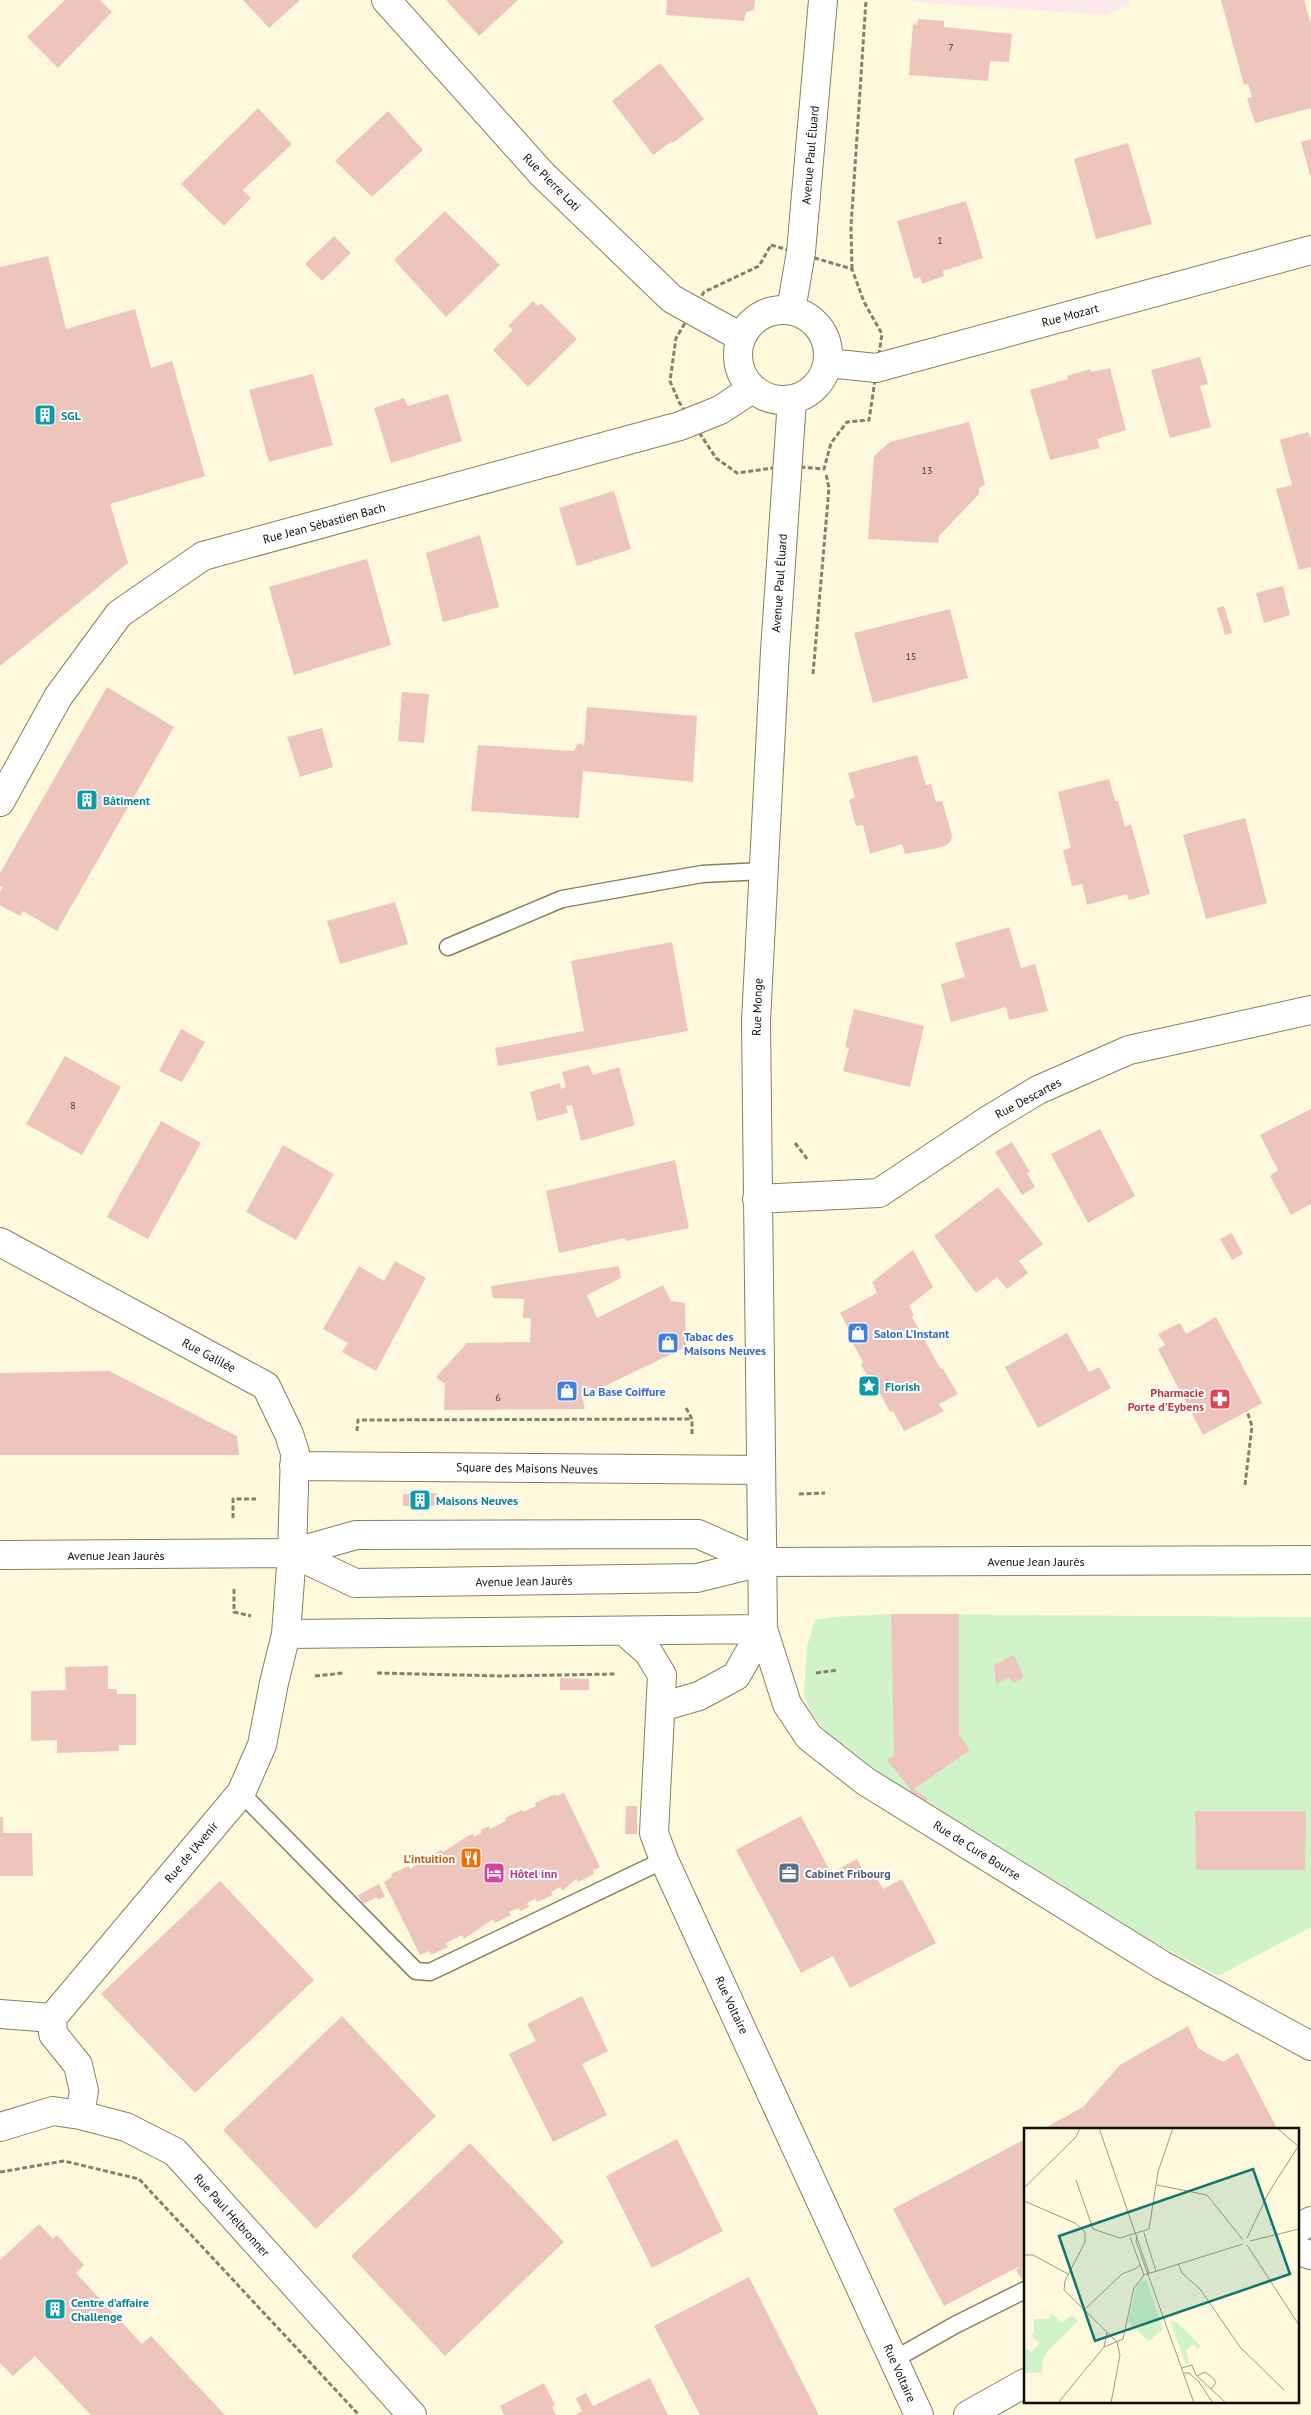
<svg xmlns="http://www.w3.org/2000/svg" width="1311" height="2415" viewBox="0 0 1311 2415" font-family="'PT Sans',sans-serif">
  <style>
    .education { fill: #fde8eb }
    .green { fill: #d0f3ca }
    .building { fill: #edc5bd }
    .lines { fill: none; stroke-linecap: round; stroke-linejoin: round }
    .lane-casing { stroke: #868060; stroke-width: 19 }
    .street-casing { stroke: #868060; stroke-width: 30 }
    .secondary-casing { stroke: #868060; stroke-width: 30 }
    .path { stroke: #85816e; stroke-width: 3; stroke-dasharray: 5 2.5; stroke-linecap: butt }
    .lane { stroke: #fff; stroke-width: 16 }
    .street { stroke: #fff; stroke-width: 28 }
    .secondary { stroke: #fff; stroke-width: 28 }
    .labels { text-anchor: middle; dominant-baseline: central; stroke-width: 4; stroke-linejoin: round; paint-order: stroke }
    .number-label { font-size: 10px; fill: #463b32 }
    .street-label { font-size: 12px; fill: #0f0d03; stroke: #fff }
    .culture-label { font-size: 12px; font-weight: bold; fill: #0d838f; stroke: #fff; text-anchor: start }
    .shop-label { font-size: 12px; font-weight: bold; fill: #366cbe; stroke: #fff; text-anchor: start }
    .health-label { font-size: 12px; font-weight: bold; fill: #be3a42; stroke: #fff; text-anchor: end }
    .food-label { font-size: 12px; font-weight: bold; fill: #c56008; stroke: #fff; text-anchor: end }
    .hotel-label { font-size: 12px; font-weight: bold; fill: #b23c85; stroke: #fff; text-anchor: start }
    .service-label { font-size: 12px; font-weight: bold; fill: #4e5e75; stroke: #fff; text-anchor: start }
    .inset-road { fill: none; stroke: #9e9b85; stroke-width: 1 }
    .view { fill: #0f766e; fill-opacity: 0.15; stroke: #0f766e; stroke-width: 2.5 }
    .inset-edge { fill: none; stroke: #0f0d03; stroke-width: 2.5 }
  </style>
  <rect width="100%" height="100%" fill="#fef9dc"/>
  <!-- education -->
  <path class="education" d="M 913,0 L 1128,0 L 1130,5 L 1105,15 L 913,2 Z"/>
  <!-- green -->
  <path class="green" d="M 891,1614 L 1311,1617 L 1311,1927 L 1218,1976 L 1081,1904 L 907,1793 L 833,1740 L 812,1714 L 804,1695 L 807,1647 L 815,1620 L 832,1617 Z"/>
  <!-- building -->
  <path class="building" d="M 65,0 L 100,0 L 112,12 L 58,68 L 27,37 Z
    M 243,0 L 300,0 L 269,28 Z
    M 446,0 L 518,0 L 479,36 Z
    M 667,0 L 755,0 L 754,10 L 746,12 L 744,21 L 666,15 Z
    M 1221,0 L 1304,0 L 1311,24 L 1311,108 L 1255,123 L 1247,98 L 1252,97 L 1248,84 L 1244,85 Z
    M 918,19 L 944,21 L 944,27 L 1012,34 L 1009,62 L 990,61 L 988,81 L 909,75 L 913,24 L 917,25 Z
    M 660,63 L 704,119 L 673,143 L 672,141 L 653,155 L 612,101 Z
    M 258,108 L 292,144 L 243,190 L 251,198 L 224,226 L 181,184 Z
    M 388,111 L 423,150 L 372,197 L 335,161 Z
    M 1311,139 L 1311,175 L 1310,175 L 1301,142 Z
    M 1128,143 L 1152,224 L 1096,239 L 1074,159 Z
    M 966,201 L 983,258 L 943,271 L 944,276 L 922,284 L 920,277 L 914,279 L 897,221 Z
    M 445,211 L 500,265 L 446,317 L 394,260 Z
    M 334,236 L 351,253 L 322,281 L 305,264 Z
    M 48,256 L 66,329 L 135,309 L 151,368 L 172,361 L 205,476 L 110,504 L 128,563 L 0,666 L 0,267 Z
    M 533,301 L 538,306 L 541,303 L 577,339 L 528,387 L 493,350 L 513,330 L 508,326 Z
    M 1200,357 L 1208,384 L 1200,386 L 1211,427 L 1170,438 L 1151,370 Z
    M 1110,368 L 1126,430 L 1097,439 L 1100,448 L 1050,460 L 1030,390 L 1068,379 L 1067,376 L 1090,369 L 1092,372 Z
    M 313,374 L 333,445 L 269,462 L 249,390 Z
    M 448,394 L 462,441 L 391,463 L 374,408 L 404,398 L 408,406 Z
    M 969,422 L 985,484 L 979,488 L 979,494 L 939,536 L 938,543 L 868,539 L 874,456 L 890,442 Z
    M 1308,432 L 1311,439 L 1311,567 L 1299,570 L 1276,489 L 1292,485 L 1280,440 Z
    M 614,491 L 631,549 L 577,566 L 559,508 Z
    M 480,535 L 499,607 L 443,622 L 426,553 Z
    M 367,559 L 391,645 L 294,675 L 269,587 Z
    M 1283,586 L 1290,615 L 1264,623 L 1256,593 Z
    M 1224,606 L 1232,633 L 1225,635 L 1217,608 Z
    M 950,609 L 968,678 L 873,703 L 854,633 Z
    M 107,687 L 174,727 L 57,931 L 23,911 L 20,916 L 0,905 L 0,892 L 3,887 L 0,886 L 0,873 Z
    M 402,692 L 429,694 L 424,743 L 398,741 Z
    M 587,707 L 697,716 L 693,782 L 583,771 L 579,818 L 471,811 L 478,745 L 574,751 L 578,743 L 584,745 Z
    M 322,728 L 333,767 L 300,777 L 287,737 Z
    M 917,755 L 926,785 L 931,784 L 936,802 L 942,801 L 952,835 L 951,841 L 947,845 L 938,848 L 905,854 L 902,844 L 870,854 L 863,825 L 856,826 L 849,800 L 855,797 L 848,773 Z
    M 1109,779 L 1115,801 L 1118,801 L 1125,827 L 1131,824 L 1150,894 L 1129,900 L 1127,894 L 1087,905 L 1082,884 L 1072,886 L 1063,850 L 1071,848 L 1058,792 Z
    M 1245,818 L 1267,903 L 1206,919 L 1183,835 Z
    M 395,902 L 408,944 L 340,964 L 327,921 Z
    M 1009,927 L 1021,968 L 1035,964 L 1048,1011 L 1009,1020 L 1006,1007 L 951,1022 L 941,984 L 965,977 L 955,943 Z
    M 672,942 L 688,1031 L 498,1066 L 495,1048 L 584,1031 L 571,961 Z
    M 854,1009 L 924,1026 L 910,1087 L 843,1071 L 849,1048 L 845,1047 Z
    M 181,1029 L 205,1042 L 182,1082 L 159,1071 Z
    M 65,1056 L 121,1087 L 82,1155 L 26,1124 Z
    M 589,1065 L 593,1075 L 619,1067 L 635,1125 L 581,1141 L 572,1105 L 566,1106 L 568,1113 L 537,1121 L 530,1092 L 560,1083 L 561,1089 L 566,1087 L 562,1072 Z
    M 1311,1109 L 1311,1204 L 1291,1215 L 1270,1176 L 1278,1170 L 1260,1135 Z
    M 161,1121 L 201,1143 L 148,1239 L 107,1217 Z
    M 1100,1129 L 1135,1196 L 1088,1223 L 1051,1154 Z
    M 1012,1142 L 1030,1172 L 1027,1173 L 1035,1187 L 1022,1195 L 995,1152 Z
    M 283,1145 L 334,1174 L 296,1240 L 246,1212 Z
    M 675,1160 L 689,1228 L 626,1241 L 625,1238 L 559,1253 L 546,1191 Z
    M 998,1187 L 1043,1244 L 1019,1261 L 1028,1273 L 1007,1289 L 997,1277 L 976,1293 L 934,1236 Z
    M 1232,1233 L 1243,1254 L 1232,1260 L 1220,1239 Z
    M 913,1250 L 933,1287 L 909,1306 L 914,1315 L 912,1317 L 940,1368 L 943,1369 L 958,1394 L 939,1404 L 944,1411 L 904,1431 L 893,1411 L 890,1412 L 877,1388 L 874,1388 L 861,1365 L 863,1362 L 850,1338 L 852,1335 L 840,1313 L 877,1293 L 872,1282 Z
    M 395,1261 L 426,1278 L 376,1371 L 342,1352 L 348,1343 L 323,1329 L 359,1266 L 384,1281 Z
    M 619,1266 L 621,1278 L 587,1295 L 597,1318 L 663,1285 L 671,1301 L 685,1303 L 686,1347 L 582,1397 L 585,1409 L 444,1410 L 445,1384 L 436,1377 L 467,1343 L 530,1342 L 531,1318 L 523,1318 L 524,1299 L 493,1298 L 491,1286 Z
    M 1216,1317 L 1262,1403 L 1203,1435 L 1158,1349 L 1165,1345 L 1158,1334 L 1180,1323 L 1186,1334 Z
    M 1067,1333 L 1089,1372 L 1099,1367 L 1111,1388 L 1038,1428 L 1005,1367 Z
    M 109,1371 L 237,1436 L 239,1455 L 0,1455 L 0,1373 Z
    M 437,1493 L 438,1506 L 403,1506 L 403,1494 Z
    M 891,1614 L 959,1614 L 959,1735 L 970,1750 L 914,1789 L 928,1799 L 923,1803 L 907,1793 L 911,1790 L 887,1760 L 894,1755 Z
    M 1014,1655 L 1024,1677 L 1014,1683 L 1009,1677 L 996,1684 L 994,1665 Z
    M 108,1666 L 108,1689 L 117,1689 L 117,1694 L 136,1694 L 136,1745 L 119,1745 L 119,1751 L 57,1753 L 57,1740 L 31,1741 L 31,1691 L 66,1690 L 65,1667 Z
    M 560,1678 L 589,1679 L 589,1690 L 560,1690 Z
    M 564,1793 L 600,1867 L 593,1871 L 594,1874 L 578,1882 L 576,1879 L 562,1891 L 560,1887 L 551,1892 L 553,1895 L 537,1902 L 535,1899 L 527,1903 L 529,1907 L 520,1911 L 519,1908 L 509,1912 L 511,1915 L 495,1923 L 493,1919 L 464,1939 L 462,1935 L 446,1943 L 448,1947 L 431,1955 L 429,1951 L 420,1955 L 384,1882 L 392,1877 L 391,1874 L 409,1866 L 410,1869 L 441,1850 L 443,1852 L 468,1836 L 473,1834 L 474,1837 L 481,1833 L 481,1830 L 489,1826 L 490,1829 L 506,1821 L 505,1818 L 522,1810 L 523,1812 L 536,1806 L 535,1803 L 555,1794 L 556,1796 Z
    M 626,1806 L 637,1806 L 637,1834 L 625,1834 Z
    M 1195,1811 L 1306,1811 L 1305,1870 L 1196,1870 Z
    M 801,1816 L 831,1873 L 857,1859 L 867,1878 L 874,1873 L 883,1889 L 902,1879 L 936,1943 L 850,1988 L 833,1956 L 801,1973 L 736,1850 Z
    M 0,1817 L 3,1817 L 3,1833 L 32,1833 L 33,1876 L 0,1876 Z
    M 220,1881 L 314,1980 L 195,2093 L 101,1994 Z
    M 379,1884 L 385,1896 L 378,1900 L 377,1897 L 363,1904 L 358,1895 Z
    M 582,1996 L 608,2051 L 582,2064 L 607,2115 L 553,2142 L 509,2054 L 536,2041 L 527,2024 Z
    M 342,2016 L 436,2116 L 316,2229 L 223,2130 Z
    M 1188,2026 L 1198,2048 L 1223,2062 L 1238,2053 L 1277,2129 L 1043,2129 L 1083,2107 L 1120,2065 Z
    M 677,2139 L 723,2231 L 652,2268 L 606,2176 Z
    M 1025,2139 L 1025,2278 L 1022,2280 L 1016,2270 L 1020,2266 L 944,2306 L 893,2209 Z
    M 470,2143 L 564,2242 L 445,2356 L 351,2256 Z
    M 39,2224 L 53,2239 L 57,2235 L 84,2265 L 76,2273 L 142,2344 L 151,2336 L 225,2415 L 91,2415 L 35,2356 L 13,2376 L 0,2363 L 0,2260 Z
    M 749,2277 L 819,2415 L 700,2415 L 654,2326 Z
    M 650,2378 L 668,2415 L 575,2415 L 582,2411 L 576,2398 L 586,2393 L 593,2406 Z
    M 544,2383 L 555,2405 L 552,2407 L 556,2415 L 504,2415 L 500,2406 Z"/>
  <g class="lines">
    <!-- lane casing -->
    <g class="lane-casing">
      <path id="lane" d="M 448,947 L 562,899 L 702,874 L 763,871
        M 241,1793 L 416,1971 L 430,1972 L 664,1860
        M 895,2359 L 955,2325 L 1025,2290"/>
    </g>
    <!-- street casing -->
    <g class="street-casing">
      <path id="street" d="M 386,0 L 542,174 L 672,299 L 741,337
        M738 355a45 45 0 1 1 90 0a45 45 0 1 1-90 0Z
        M 791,310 L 801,252 L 823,0
        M 828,363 L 876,368 L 1311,250
        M 792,400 L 775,651 L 756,1021 L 763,1629 L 787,1704 L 809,1737 L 865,1781 L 1162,1965 L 1311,2046
        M 0,802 L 58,697 L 119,614 L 203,556 L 680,426 L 720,410 L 752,389
        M 757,1199 L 879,1193 L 990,1119 L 1038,1090 L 1129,1050 L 1311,1010
        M 0,1242 L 266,1386 L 289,1434 L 295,1453 L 292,1553 L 286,1634 L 274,1683 L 262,1745 L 241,1793 L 52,2018 L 53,2034 L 78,2065 L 84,2091 L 80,2115
        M 294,1466 L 761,1470
        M 624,1631 L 648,1652 L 662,1675 L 654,1833 L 664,1860 L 919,2415
        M 286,1634 L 763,1629
        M 661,1707 L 699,1696 L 736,1676 L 763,1629
        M 0,2014 L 52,2018
        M 0,2127 L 53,2111 L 80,2115 L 126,2127 L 175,2152 L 412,2415
        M 1297,2229 L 1311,2221
        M 1297,2251 L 1311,2255
        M 968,2415 L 1025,2383"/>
    </g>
    <!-- secondary casing -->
    <g class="secondary-casing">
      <path id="secondary" d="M 292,1553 L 355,1583 L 697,1578 L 761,1562 L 1311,1560
        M 0,1555 L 292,1553 L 356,1535 L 698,1534 L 761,1562"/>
    </g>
    <!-- path -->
    <path class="path" d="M 771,245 L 852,269 L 864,302 L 882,334 L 869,420 L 847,422 L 831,443 L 824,469 L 787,466 L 737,473 L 716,458 L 679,402 L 670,381 L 676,338 L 704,292 L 759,266 Z
      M 852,269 L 851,227 L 866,0
      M 813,674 L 829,488 L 826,474
      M 795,1143 L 808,1160
      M 686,1408 L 692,1419 L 692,1434
      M 357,1431 L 358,1420 L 692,1419
      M 1245,1485 L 1252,1426 L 1247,1411
      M 799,1494 L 825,1493
      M 233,1518 L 233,1499 L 256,1499
      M 234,1589 L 234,1612 L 251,1616
      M 377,1673 L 501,1676 L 615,1674
      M 816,1673 L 838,1670
      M 315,1676 L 343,1673
      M 0,2172 L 64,2161 L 139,2179 L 359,2415"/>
    <!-- lane -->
    <use href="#lane" class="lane"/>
    <!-- street -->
    <use href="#street" class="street"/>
    <!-- secondary -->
    <use href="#secondary" class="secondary"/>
  </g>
  <!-- icons -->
  <defs>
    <g id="building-square" transform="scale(1.125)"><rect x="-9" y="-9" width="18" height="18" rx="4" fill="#0f9aa8" stroke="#fff"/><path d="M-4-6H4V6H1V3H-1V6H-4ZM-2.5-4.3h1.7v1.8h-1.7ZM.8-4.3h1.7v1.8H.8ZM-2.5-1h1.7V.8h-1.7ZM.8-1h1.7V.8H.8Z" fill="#fff"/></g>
    <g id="shop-square" transform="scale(1.125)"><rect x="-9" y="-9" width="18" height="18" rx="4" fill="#3f7fe0" stroke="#fff"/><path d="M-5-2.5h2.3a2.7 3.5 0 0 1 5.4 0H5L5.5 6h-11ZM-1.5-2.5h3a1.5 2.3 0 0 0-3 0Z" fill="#fff"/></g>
    <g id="sight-square" transform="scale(1.125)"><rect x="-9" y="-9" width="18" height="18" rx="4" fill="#0f9aa8" stroke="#fff"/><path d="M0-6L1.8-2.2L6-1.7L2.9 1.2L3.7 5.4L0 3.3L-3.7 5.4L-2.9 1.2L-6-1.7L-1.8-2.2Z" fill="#fff"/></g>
    <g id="pharmacy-square" transform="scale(1.125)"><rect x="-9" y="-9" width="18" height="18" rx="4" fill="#e0444e" stroke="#fff"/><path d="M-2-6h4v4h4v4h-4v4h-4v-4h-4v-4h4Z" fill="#fff"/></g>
    <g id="restaurant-square" transform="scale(1.125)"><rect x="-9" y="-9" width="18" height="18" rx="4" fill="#e8710a" stroke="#fff"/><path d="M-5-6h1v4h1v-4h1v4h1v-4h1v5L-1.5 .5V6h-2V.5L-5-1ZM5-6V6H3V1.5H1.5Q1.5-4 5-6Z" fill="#fff"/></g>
    <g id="hotel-square" transform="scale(1.125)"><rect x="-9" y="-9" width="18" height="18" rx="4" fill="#d1479c" stroke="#fff"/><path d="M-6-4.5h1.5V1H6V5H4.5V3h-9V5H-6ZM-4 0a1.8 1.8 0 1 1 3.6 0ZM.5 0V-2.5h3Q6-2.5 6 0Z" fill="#fff"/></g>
    <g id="office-square" transform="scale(1.125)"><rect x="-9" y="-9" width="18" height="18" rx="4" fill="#5c6f8a" stroke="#fff"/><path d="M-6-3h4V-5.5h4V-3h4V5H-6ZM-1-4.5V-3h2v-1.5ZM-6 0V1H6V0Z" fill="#fff"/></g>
  </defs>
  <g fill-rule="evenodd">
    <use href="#building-square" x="45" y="415"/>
    <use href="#building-square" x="87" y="800"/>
    <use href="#shop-square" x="858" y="1333"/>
    <use href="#shop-square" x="668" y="1343"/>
    <use href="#sight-square" x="869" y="1386"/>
    <use href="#shop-square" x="567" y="1391"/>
    <use href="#pharmacy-square" x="1220" y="1399"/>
    <use href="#building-square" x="420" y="1500"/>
    <use href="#restaurant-square" x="471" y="1858"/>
    <use href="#hotel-square" x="494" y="1873"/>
    <use href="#office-square" x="789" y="1873"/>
    <use href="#building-square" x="55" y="2309"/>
  </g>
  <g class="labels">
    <!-- number labels -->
    <g class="number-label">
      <text x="951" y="47">7</text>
      <text x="940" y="240">1</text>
      <text x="927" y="470">13</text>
      <text x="911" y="656">15</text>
      <text x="73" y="1105">8</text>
      <text x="498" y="1397">6</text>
    </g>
    <!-- street labels -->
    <g class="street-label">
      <text transform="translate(810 155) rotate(-85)">Avenue Paul Éluard</text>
      <text transform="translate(552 182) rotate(45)">Rue Pierre Loti</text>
      <text transform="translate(1070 315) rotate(-15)">Rue Mozart</text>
      <text transform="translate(324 523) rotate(-15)">Rue Jean Sébastien Bach</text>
      <text transform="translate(779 583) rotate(-86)">Avenue Paul Éluard</text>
      <text transform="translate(757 1007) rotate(-88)">Rue Monge</text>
      <text transform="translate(1028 1098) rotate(-28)">Rue Descartes</text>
      <text transform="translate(209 1355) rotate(28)">Rue Galilée</text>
      <text transform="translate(527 1468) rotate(1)">Square des Maisons Neuves</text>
      <text x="116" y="1555">Avenue Jean Jaurès</text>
      <text x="1036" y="1561">Avenue Jean Jaurès</text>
      <text transform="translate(524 1581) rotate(-1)">Avenue Jean Jaurès</text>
      <text transform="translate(977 1850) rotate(32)">Rue de Cure Bourse</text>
      <text transform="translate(191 1852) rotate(-50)">Rue de l'Avenir</text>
      <text transform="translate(732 2005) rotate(65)">Rue Voltaire</text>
      <text transform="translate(232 2215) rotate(48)">Rue Paul Helbronner</text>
      <text transform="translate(900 2373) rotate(66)">Rue Voltaire</text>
    </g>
    <!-- culture labels -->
    <g class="culture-label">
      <text x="61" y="415">SGL</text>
      <text x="103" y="800">Bâtiment</text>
      <text x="885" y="1386">Florish</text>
      <text x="436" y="1500">Maisons Neuves</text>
      <text x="71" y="2302">Centre d’affaire<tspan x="71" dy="14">Challenge</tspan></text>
    </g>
    <!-- shop labels -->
    <g class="shop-label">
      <text x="874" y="1333">Salon L'Instant</text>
      <text x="684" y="1336">Tabac des<tspan x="684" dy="14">Maisons Neuves</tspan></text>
      <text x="583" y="1391">La Base Coiffure</text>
    </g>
    <!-- health labels -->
    <g class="health-label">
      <text x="1204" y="1392">Pharmacie<tspan x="1204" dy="14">Porte d'Eybens</tspan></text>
    </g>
    <!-- food labels -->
    <g class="food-label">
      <text x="455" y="1858">L’intuition</text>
    </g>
    <!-- hotel labels -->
    <g class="hotel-label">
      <text x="510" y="1873">Hôtel inn</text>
    </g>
    <!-- service labels -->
    <g class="service-label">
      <text x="805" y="1873">Cabinet Fribourg</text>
    </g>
  </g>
  <!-- overview -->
  <g transform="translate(1024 2128)">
    <rect width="275" height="275" fill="#fef9dc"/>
    <path d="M 122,151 L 139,201 L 125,213 L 104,194 L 113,156 ZM 27,185 L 38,195 L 48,187 L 54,193 L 25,221 L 19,232 L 18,245 L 0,245 L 0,219 L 7,224 L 16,215 L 7,207 L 10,205 L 10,191 L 26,191 ZM 146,193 L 152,194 L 177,218 L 173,221 L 170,216 L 162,222 L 165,235 L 162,236 Z" fill="#d0f3ca"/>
    <path class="inset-road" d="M 75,0 L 125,145M 253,0 L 275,19M 52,52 L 69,101M 133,57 L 183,67 L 219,112M 0,60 L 52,9 L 56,0M 0,73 L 51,95 L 61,104 L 61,114 L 41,153 L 40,162 L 93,214 L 96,227 L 87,275M 69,101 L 96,110 L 125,101 L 134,44 L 149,0M 120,105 L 132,143M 113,107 L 112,113 L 170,275M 106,109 L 120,147M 223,110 L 245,64 L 275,17M 226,113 L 275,101M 223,117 L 275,197M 0,127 L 9,127 L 44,146M 154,135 L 158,145 L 176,161 L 216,219 L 260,262M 59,183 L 98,146 L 113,140 L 116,136M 80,219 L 99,211 L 110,160 L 120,147 L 219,116M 158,240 L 168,237 L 172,247 L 202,275M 160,245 L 165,245 L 175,254 L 189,275M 173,248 L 181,244 L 190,251 L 192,255 L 187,261M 34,275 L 80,219 L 83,204"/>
    <path class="view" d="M 229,41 L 266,146 L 71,213 L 35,108 Z"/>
    <rect width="275" height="275" class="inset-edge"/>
  </g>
</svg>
